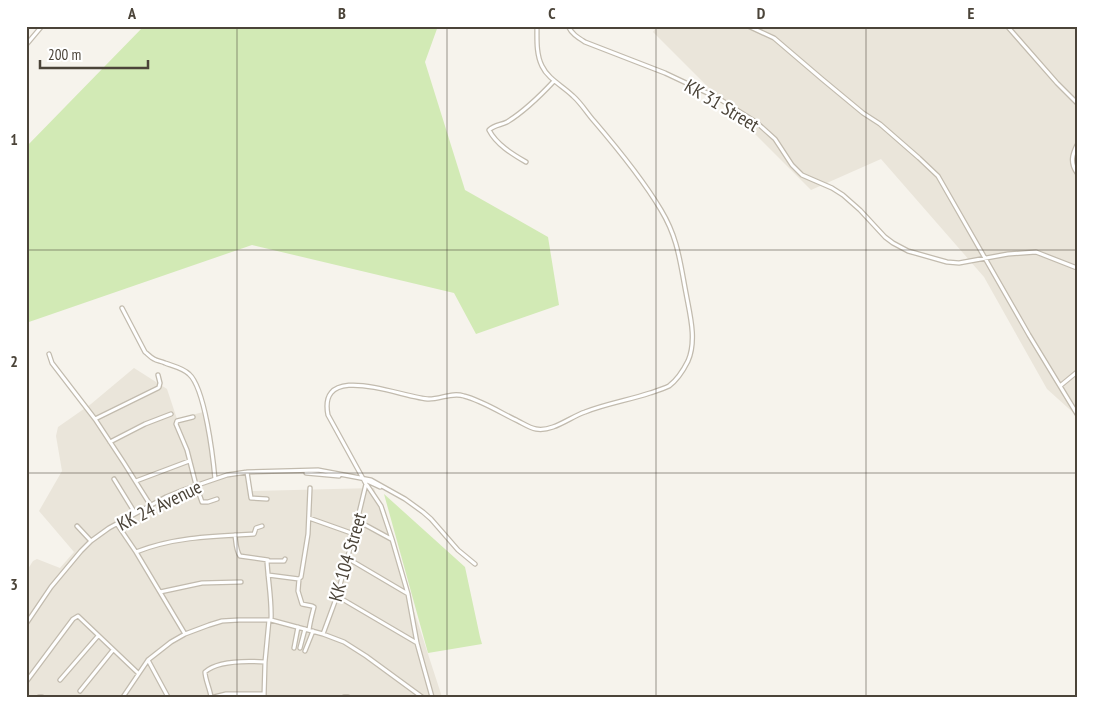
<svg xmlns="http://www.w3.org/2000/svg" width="1103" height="723" viewBox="0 0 1103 723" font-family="'PT Sans Narrow',sans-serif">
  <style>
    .residential { fill: #eae5da }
    .green { fill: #d2eab5 }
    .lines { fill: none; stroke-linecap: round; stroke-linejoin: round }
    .minor-casing { stroke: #c2bbae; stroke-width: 5.5 }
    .minor { stroke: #fff; stroke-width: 3 }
    .grid { fill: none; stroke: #4b4439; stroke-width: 1; stroke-opacity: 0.55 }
    .labels { text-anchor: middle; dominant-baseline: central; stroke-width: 4.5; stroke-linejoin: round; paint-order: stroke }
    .street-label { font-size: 19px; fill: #4b4439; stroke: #fff }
    .neatline { fill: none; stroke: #4b4439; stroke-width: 2 }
    .grid-label { font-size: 16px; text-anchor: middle; font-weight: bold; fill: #4b4439 }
  </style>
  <rect width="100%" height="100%" fill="#f6f3ec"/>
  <!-- residential -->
  <path class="residential" d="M 657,26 L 1077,26 L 1077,416 L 1047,389 L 984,277 L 881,159 L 811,190 L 653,32 Z
    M 134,368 L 167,389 L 177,419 L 203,412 L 210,448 L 214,480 L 249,473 L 251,491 L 374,488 L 442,697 L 26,697 L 26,572 L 33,561 L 37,559 L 60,568 L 74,552 L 39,511 L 62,471 L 56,436 L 58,427 L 91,404 Z"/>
  <!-- green -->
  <path class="green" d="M 144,26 L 438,26 L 425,62 L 465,190 L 548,237 L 559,305 L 476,334 L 454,293 L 252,245 L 26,323 L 26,147 Z
    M 384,494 L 465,567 L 480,637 L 482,644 L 428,653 Z"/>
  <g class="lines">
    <!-- minor casing -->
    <g class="minor-casing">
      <path id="minor" d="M 568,26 C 572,34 577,37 585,42 L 665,73 L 718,98 L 756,122 L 775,139 L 792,165 L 802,175 L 832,188 L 843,195 L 860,210 L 885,237 L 893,243 L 908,251 L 947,262 L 959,263 L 1008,254 L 1036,252 L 1077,268
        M 748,26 L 774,38 L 822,79 L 863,113 L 880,124 L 919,158 L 938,176 L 1029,335 L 1077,414
        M 1007,26 L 1057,83 L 1077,103
        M 26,45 L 42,26
        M 1077,145 C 1072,155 1070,163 1077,173
        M 526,162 C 512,154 496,144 489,130 C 494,125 501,125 507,122 C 525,111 540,96 554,81
        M 122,308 L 145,352 C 148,354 150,357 154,359 C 157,361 161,361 165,363 C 173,366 183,368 189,374 C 205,388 213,457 215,479
        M 49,354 L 52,363 L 95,419 L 124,463 L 151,506
        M 1060,386 L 1077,372
        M 193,417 L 177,421 L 176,424 L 187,450 L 196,485 L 202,502 L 208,502 L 217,499
        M 95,419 L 158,388 L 159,387 L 160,383 L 158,375
        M 110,442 L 145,424 L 171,414
        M 247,472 L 251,498 L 267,499
        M 306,473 L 339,476
        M 114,479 L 135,513
        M 136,481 L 189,461
        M 367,481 L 380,487
        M 367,485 L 381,506 L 392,539 L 408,594 L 417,643 L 432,697
        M 309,518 L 354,534
        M 358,521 L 391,539
        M 117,524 L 136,552 L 185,634
        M 77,526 L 91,541
        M 235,535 C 236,542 236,551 240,556 L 268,560
        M 136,552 C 173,537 214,536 254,534 L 256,528 L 262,526
        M 347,558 L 408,594
        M 268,575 L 299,579 L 301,577 L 308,534 L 310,488
        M 299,579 L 298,591 L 302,604 L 312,606 L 314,607 C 312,615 310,622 309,630
        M 160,592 L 202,583 L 241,582
        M 337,596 L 417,643
        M 271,620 C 272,600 268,581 267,561 L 284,561 L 285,559
        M 26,624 L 51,587 L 81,551 L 91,541 L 109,528 L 166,497 L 183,490 L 227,475 L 247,472 L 318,470 L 371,480 L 405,499 L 423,512 L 431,519 L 458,550 L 475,564
        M 323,634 L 337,596 L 354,534 L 366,484 L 328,415 C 317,359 405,399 429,399 C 441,399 452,392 464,396 C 483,401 501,413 518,421 C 524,424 530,428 536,429 C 553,432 570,417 585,412 C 605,404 629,400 650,393 C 656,391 663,389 669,386 C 677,380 684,369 688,361 C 697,340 690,315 686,293 C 680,262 678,238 661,210 C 642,178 618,149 594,121 C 587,113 581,103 573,96 C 563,86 548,79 542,66 C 536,54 537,39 537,26
        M 294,648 L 298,627
        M 300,648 L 305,629
        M 305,651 L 313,631
        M 148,660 L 168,697
        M 60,680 L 98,636
        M 26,682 L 73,619 L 78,616 L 138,673
        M 80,691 L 113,650
        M 39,697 L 42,697
        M 123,697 L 148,660 L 171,642 L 185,634 L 209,625 L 222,621 L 239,620 L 271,620 L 323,634 L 344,642 L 366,656 L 422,697
        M 211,697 C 210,689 205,679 205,672 C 218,660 249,661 265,662
        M 214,697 L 226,694 L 264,694
        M 264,697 L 265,662 L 269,620
        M 344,697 L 348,697"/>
    </g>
    <!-- minor -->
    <use href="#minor" class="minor"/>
  </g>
  <!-- grid -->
  <path class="grid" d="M 237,26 L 237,697M 447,26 L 447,697M 656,26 L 656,697M 866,26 L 866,697M 26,250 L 1077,250M 26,473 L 1077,473"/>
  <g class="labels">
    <!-- street labels -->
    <g class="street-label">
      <text transform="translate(722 105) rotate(31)">KK 31 Street</text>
      <text transform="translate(159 505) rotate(-26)">KK 24 Avenue</text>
      <text transform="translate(347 557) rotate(-74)">KK 104 Street</text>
    </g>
  </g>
  <!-- border -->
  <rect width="1103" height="723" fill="none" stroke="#ffffff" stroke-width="55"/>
  <!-- scale -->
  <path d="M40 60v8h108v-8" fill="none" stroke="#4b4439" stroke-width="2.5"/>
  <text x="48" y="60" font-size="15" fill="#4b4439" stroke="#ffffff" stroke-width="4" paint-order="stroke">200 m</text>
  <rect x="28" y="28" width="1048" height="668" class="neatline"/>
  <g class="grid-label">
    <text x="132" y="19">A</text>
    <text x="342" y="19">B</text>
    <text x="552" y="19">C</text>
    <text x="761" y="19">D</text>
    <text x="971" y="19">E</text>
    <text x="14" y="145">1</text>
    <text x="14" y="367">2</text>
    <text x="14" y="590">3</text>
  </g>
</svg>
